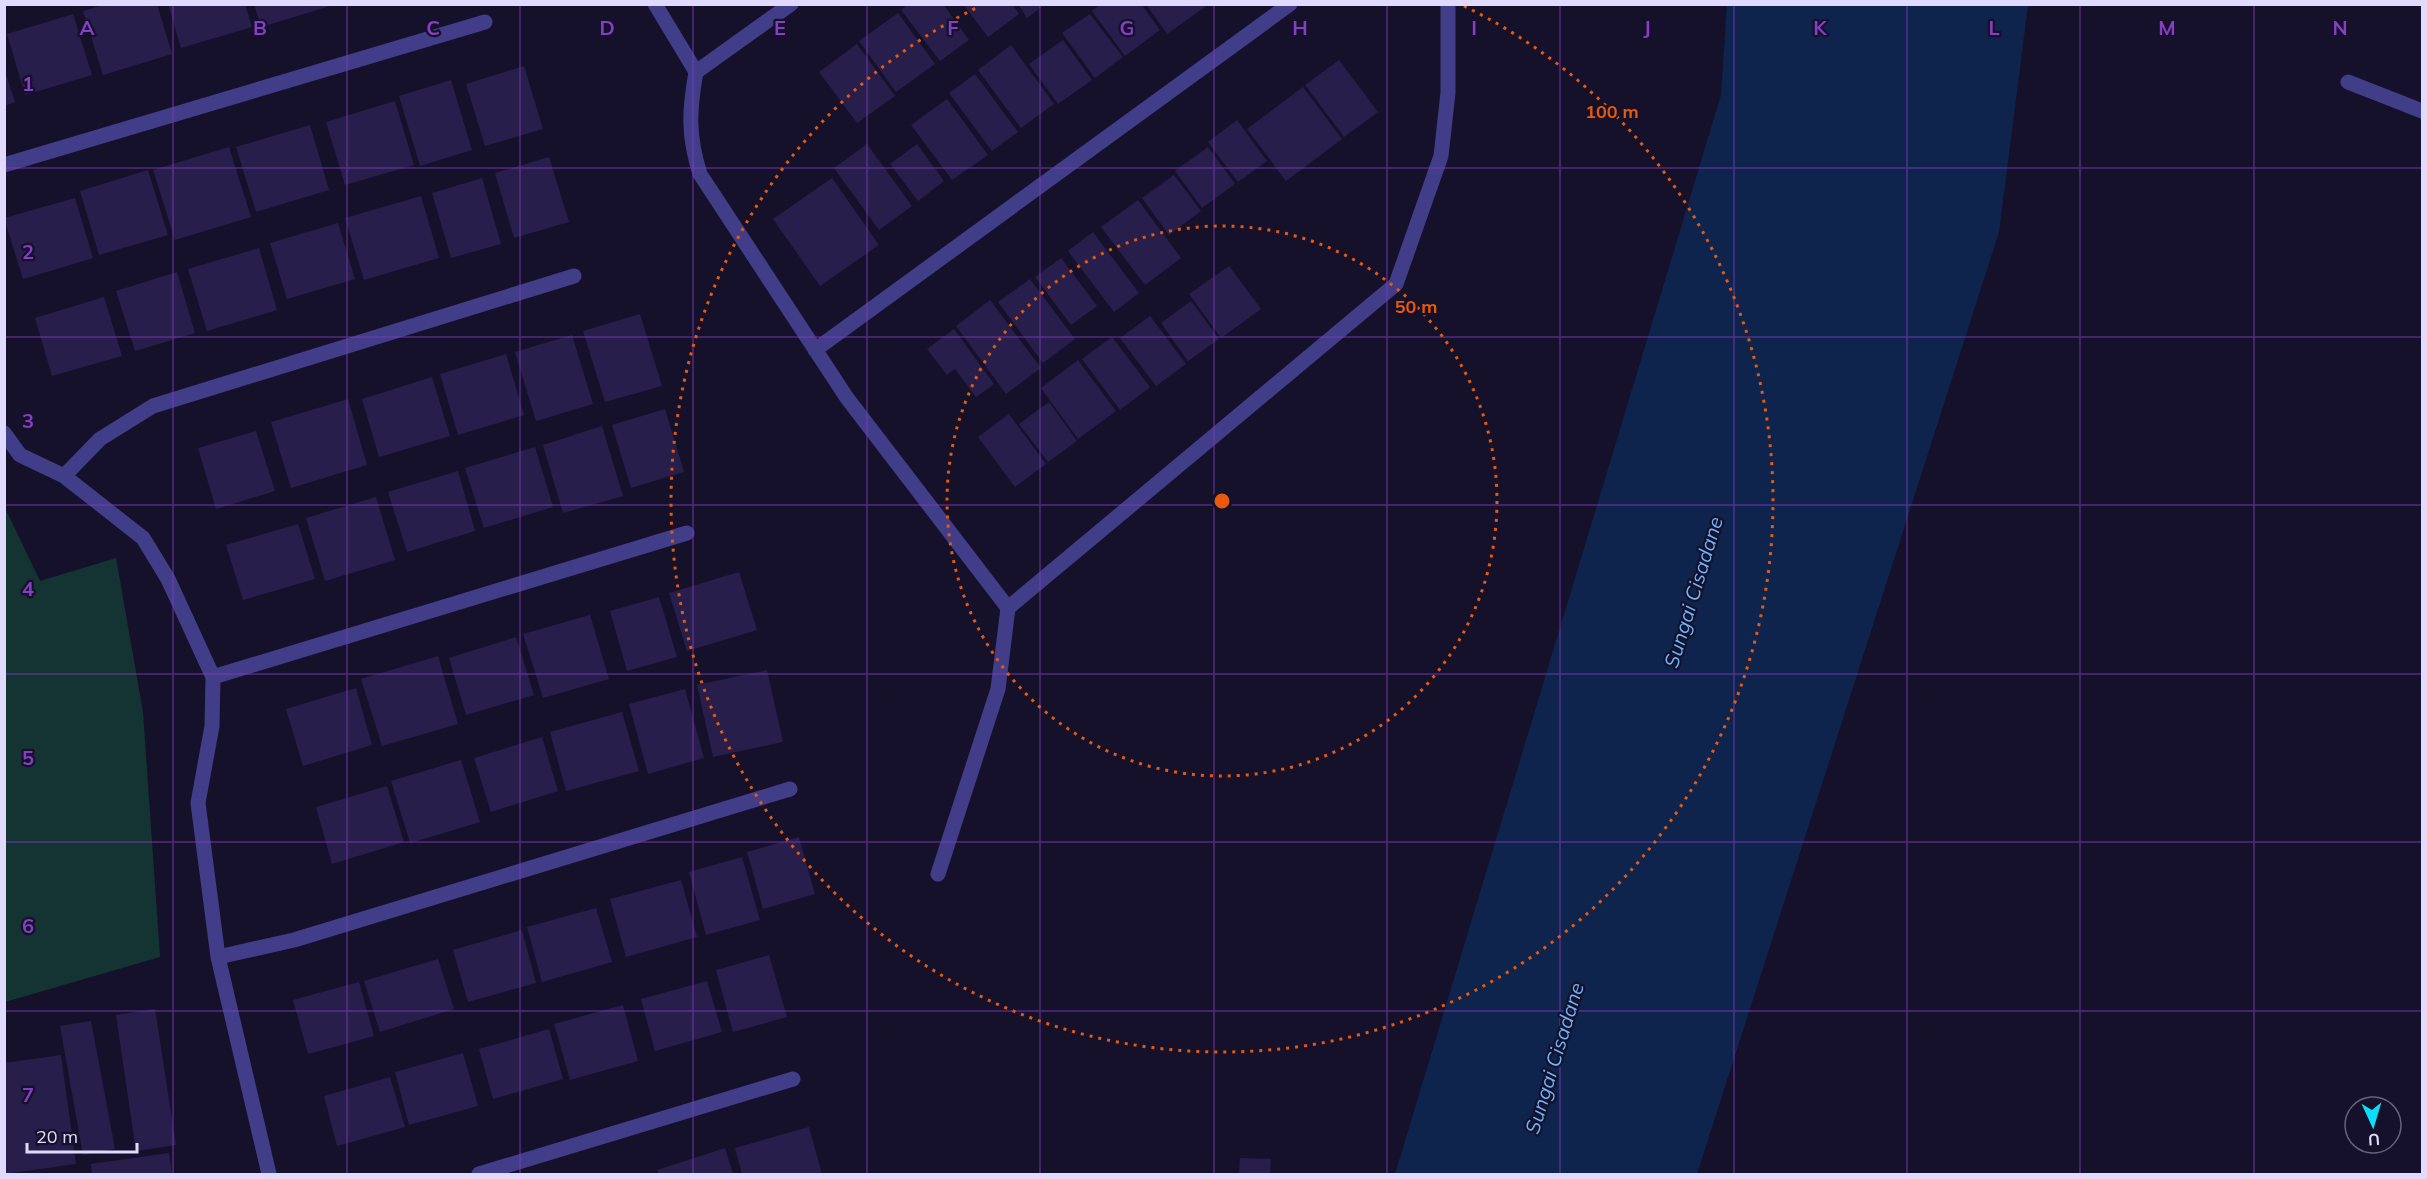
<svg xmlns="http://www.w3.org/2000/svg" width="2427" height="1179" viewBox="0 0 2427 1179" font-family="Mulish,sans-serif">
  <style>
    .green { fill: #143434 }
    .water { fill: #0e244d }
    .building { fill: #281e4b }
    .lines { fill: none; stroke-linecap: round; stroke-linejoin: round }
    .minor { stroke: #423d88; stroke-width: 15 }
    .grid { fill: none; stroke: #853ec5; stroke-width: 1.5; stroke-opacity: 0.55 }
    .ring { fill: none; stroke: #e8590c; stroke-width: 3; stroke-dasharray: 3 6 }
    .labels { text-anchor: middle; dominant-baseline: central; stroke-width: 4.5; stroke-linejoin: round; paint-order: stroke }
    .water-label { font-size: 20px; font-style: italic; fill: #6bb6fc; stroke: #16112a }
    .grid-label { font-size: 20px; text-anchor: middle; font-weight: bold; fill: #853ec5; stroke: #16112a; stroke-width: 4.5; stroke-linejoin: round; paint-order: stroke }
    .centre { fill: #e8590c; stroke: #16112a; stroke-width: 3 }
    .ring-label { font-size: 18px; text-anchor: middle; font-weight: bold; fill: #e8590c; stroke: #16112a; stroke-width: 4.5; stroke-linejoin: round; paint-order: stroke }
  </style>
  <rect width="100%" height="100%" fill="#16112a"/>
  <!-- green -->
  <path class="green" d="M 5,508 L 40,581 L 116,558 L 143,712 L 160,957 L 5,1002 Z"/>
  <!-- water -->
  <path class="water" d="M 1727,5 L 2028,5 L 1999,232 L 1697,1174 L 1395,1174 L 1721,95 Z"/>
  <!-- building -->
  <path class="building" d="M 107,4 L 157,4 L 172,54 L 103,75 L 83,11 Z
    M 168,4 L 245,4 L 252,27 L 181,48 Z
    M 254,4 L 329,4 L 330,6 L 261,27 Z
    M 909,4 L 943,4 L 969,40 L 940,61 L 901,10 Z
    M 963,4 L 1012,4 L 1019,14 L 988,37 Z
    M 1018,4 L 1045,4 L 1027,18 Z
    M 1101,4 L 1141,4 L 1160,30 L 1125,56 L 1092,11 Z
    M 1146,4 L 1209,4 L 1167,34 Z
    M 898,13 L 935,64 L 896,92 L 859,41 Z
    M 73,14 L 92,75 L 25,95 L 7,34 Z
    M 1090,14 L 1123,57 L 1095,78 L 1062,33 Z
    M 1063,40 L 1092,80 L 1058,104 L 1029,64 Z
    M 857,44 L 895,96 L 857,123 L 819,72 Z
    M 1011,45 L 1054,104 L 1021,128 L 978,70 Z
    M 1339,60 L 1378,112 L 1344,137 L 1305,85 Z
    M 524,66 L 543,129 L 485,146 L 466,84 Z
    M 4,68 L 15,102 L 4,106 Z
    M 975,74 L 1018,132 L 992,151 L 949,93 Z
    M 451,80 L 472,150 L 420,166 L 399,96 Z
    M 1303,87 L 1342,139 L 1286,181 L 1247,129 Z
    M 947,99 L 988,155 L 952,180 L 911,125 Z
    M 395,101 L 414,165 L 345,185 L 326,122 Z
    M 1237,120 L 1267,161 L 1238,182 L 1208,142 Z
    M 310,125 L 329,190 L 256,212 L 236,147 Z
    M 867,144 L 912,206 L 879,230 L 834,168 Z
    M 917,144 L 944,181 L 918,201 L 890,164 Z
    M 229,147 L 251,217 L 175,240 L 153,170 Z
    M 1208,147 L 1235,184 L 1202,208 L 1175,171 Z
    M 549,157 L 569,222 L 514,238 L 495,173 Z
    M 148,170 L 168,235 L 99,255 L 80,191 Z
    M 1174,175 L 1201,211 L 1169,235 L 1142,198 Z
    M 482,178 L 501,244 L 451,258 L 432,193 Z
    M 832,178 L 879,245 L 820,286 L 773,219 Z
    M 421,196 L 439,258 L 364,280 L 345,218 Z
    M 75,198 L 93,258 L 23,279 L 4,218 Z
    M 1138,200 L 1181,258 L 1145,285 L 1101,227 Z
    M 338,223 L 355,279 L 287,299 L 270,243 Z
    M 1093,232 L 1139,293 L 1114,312 L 1068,251 Z
    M 259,248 L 277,310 L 207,331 L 188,269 Z
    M 1061,258 L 1097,306 L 1071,325 L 1035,277 Z
    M 1229,266 L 1261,309 L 1221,338 L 1189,294 Z
    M 177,272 L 195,333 L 135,351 L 116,291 Z
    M 1030,279 L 1075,339 L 1043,363 L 998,302 Z
    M 104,297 L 122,356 L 52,376 L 35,318 Z
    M 990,300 L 1041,368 L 1006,394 L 956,326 Z
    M 1191,301 L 1219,339 L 1188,361 L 1161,323 Z
    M 640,314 L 662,386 L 605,402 L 583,331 Z
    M 1150,316 L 1186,364 L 1156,386 L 1120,338 Z
    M 954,329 L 994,384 L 976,397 L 955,369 L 947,375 L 927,349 Z
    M 572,335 L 593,404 L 536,421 L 515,352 Z
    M 1112,337 L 1150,387 L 1120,410 L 1082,359 Z
    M 506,354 L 524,415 L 458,435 L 440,374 Z
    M 1078,360 L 1116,411 L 1078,439 L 1041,388 Z
    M 432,377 L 450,436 L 379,457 L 362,399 Z
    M 348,399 L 367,465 L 291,488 L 271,422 Z
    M 1049,402 L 1077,441 L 1048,462 L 1019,424 Z
    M 665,409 L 684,472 L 631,488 L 612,425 Z
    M 1009,414 L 1046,464 L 1015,487 L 978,437 Z
    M 602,426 L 623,496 L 563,513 L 543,445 Z
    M 256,431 L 275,491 L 216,509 L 198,448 Z
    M 535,447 L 553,507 L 484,528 L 465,468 Z
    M 458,471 L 475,531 L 407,552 L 388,492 Z
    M 376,497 L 395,560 L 325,581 L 306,518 Z
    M 298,524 L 315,579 L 243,600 L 226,545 Z
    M 739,572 L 757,630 L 687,651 L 669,593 Z
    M 659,597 L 677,657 L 627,671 L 610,611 Z
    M 590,615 L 609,679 L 543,698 L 523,634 Z
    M 516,637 L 534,695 L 466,715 L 449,658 Z
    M 438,656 L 458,724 L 382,746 L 361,679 Z
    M 767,670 L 783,742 L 713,757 L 697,685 Z
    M 356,688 L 372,745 L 303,766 L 286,709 Z
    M 685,689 L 704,758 L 648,774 L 629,704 Z
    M 622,712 L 639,771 L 566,791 L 550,732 Z
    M 542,737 L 558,791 L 491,812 L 474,758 Z
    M 461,760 L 480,822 L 410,843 L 391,781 Z
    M 387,786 L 404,842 L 332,864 L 316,807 Z
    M 799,837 L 815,894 L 763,909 L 747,852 Z
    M 742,857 L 760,920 L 706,935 L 689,872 Z
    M 681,880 L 697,937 L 626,957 L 610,899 Z
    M 596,908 L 612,962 L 542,982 L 527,927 Z
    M 522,930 L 536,983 L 468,1002 L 453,950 Z
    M 769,955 L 787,1017 L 733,1032 L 716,970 Z
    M 438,959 L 454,1009 L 380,1032 L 364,981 Z
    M 707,981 L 722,1032 L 655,1051 L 641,999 Z
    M 359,982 L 374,1036 L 308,1054 L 293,1000 Z
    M 623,1005 L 638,1061 L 570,1080 L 554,1024 Z
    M 155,1009 L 176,1145 L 136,1151 L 116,1015 Z
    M 91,1021 L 115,1149 L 83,1155 L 60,1026 Z
    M 549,1029 L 563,1079 L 493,1099 L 479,1049 Z
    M 463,1053 L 478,1106 L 409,1125 L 395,1072 Z
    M 61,1055 L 76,1164 L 4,1174 L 4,1063 Z
    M 390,1077 L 405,1127 L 337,1146 L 324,1096 Z
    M 809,1127 L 822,1174 L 742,1174 L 735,1148 Z
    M 725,1148 L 733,1174 L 659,1174 L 657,1170 Z
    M 169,1153 L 172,1174 L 92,1174 L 91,1164 Z
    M 1240,1158 L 1271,1159 L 1270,1174 L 1239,1174 Z"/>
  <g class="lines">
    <!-- minor -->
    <path class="minor" d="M 655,4 L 696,72 C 689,111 688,136 700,174 L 847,398 L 1008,608 L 1396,284 L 1441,156 L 1448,93 L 1448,4
      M 696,72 L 791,4
      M 2348,82 L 2422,111
      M 4,165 L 485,22
      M 815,350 L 1290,4
      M 4,433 L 20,455 L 64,476 L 143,538 L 168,579 L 213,677 L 212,726 L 198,803 L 218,957 L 269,1174
      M 64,476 L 100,439 L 153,406 L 574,276
      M 213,677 L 687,533
      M 938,874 L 998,689 L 1008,608
      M 218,957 L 294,940 L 790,789
      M 479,1174 L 793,1079"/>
  </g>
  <!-- grid -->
  <path class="grid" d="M 173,4 L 173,1174M 347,4 L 347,1174M 520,4 L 520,1174M 693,4 L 693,1174M 867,4 L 867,1174M 1040,4 L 1040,1174M 1214,4 L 1214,1174M 1387,4 L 1387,1174M 1560,4 L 1560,1174M 1734,4 L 1734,1174M 1907,4 L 1907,1174M 2080,4 L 2080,1174M 2254,4 L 2254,1174M 4,168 L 2422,168M 4,337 L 2422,337M 4,505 L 2422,505M 4,674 L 2422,674M 4,842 L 2422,842M 4,1011 L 2422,1011"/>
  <!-- distance rings -->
  <g class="ring">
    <circle cx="1222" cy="501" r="275"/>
    <path d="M1464 6A551 551 0 1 1 980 6"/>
  </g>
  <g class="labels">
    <!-- water labels -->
    <g class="water-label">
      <text transform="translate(1693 592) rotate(-73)">Sungai Cisadane</text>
      <text transform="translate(1554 1058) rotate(-73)">Sungai Cisadane</text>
    </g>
  </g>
  <g class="grid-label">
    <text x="87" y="35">A</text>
    <text x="260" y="35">B</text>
    <text x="433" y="35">C</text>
    <text x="607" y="35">D</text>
    <text x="780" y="35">E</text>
    <text x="953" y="35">F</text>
    <text x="1127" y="35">G</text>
    <text x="1300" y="35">H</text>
    <text x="1474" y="35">I</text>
    <text x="1647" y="35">J</text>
    <text x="1820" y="35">K</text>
    <text x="1994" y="35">L</text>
    <text x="2167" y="35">M</text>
    <text x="2340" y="35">N</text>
    <text x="28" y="91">1</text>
    <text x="28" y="259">2</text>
    <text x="28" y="428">3</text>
    <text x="28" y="596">4</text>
    <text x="28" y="765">5</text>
    <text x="28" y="933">6</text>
    <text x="28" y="1102">7</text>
  </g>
  <circle cx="1222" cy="501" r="9" class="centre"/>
  <g class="ring-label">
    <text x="1612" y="118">100 m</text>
    <text x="1416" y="313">50 m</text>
  </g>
  <!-- border -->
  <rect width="2427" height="1179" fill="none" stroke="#e0dbfe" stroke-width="12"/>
  <!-- north arrow -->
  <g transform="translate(2373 1125) rotate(176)"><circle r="28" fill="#16112a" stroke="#67627f" stroke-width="1.5"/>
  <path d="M0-4.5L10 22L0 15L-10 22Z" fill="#0bddfb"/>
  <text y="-9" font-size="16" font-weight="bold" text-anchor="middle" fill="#e0dbfe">U</text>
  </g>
  <!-- scale -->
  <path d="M27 1143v9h110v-9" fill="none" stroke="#e0dbfe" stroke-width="3"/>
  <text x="36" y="1143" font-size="18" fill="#e0dbfe" stroke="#16112a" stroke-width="4.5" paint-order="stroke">20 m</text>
</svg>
